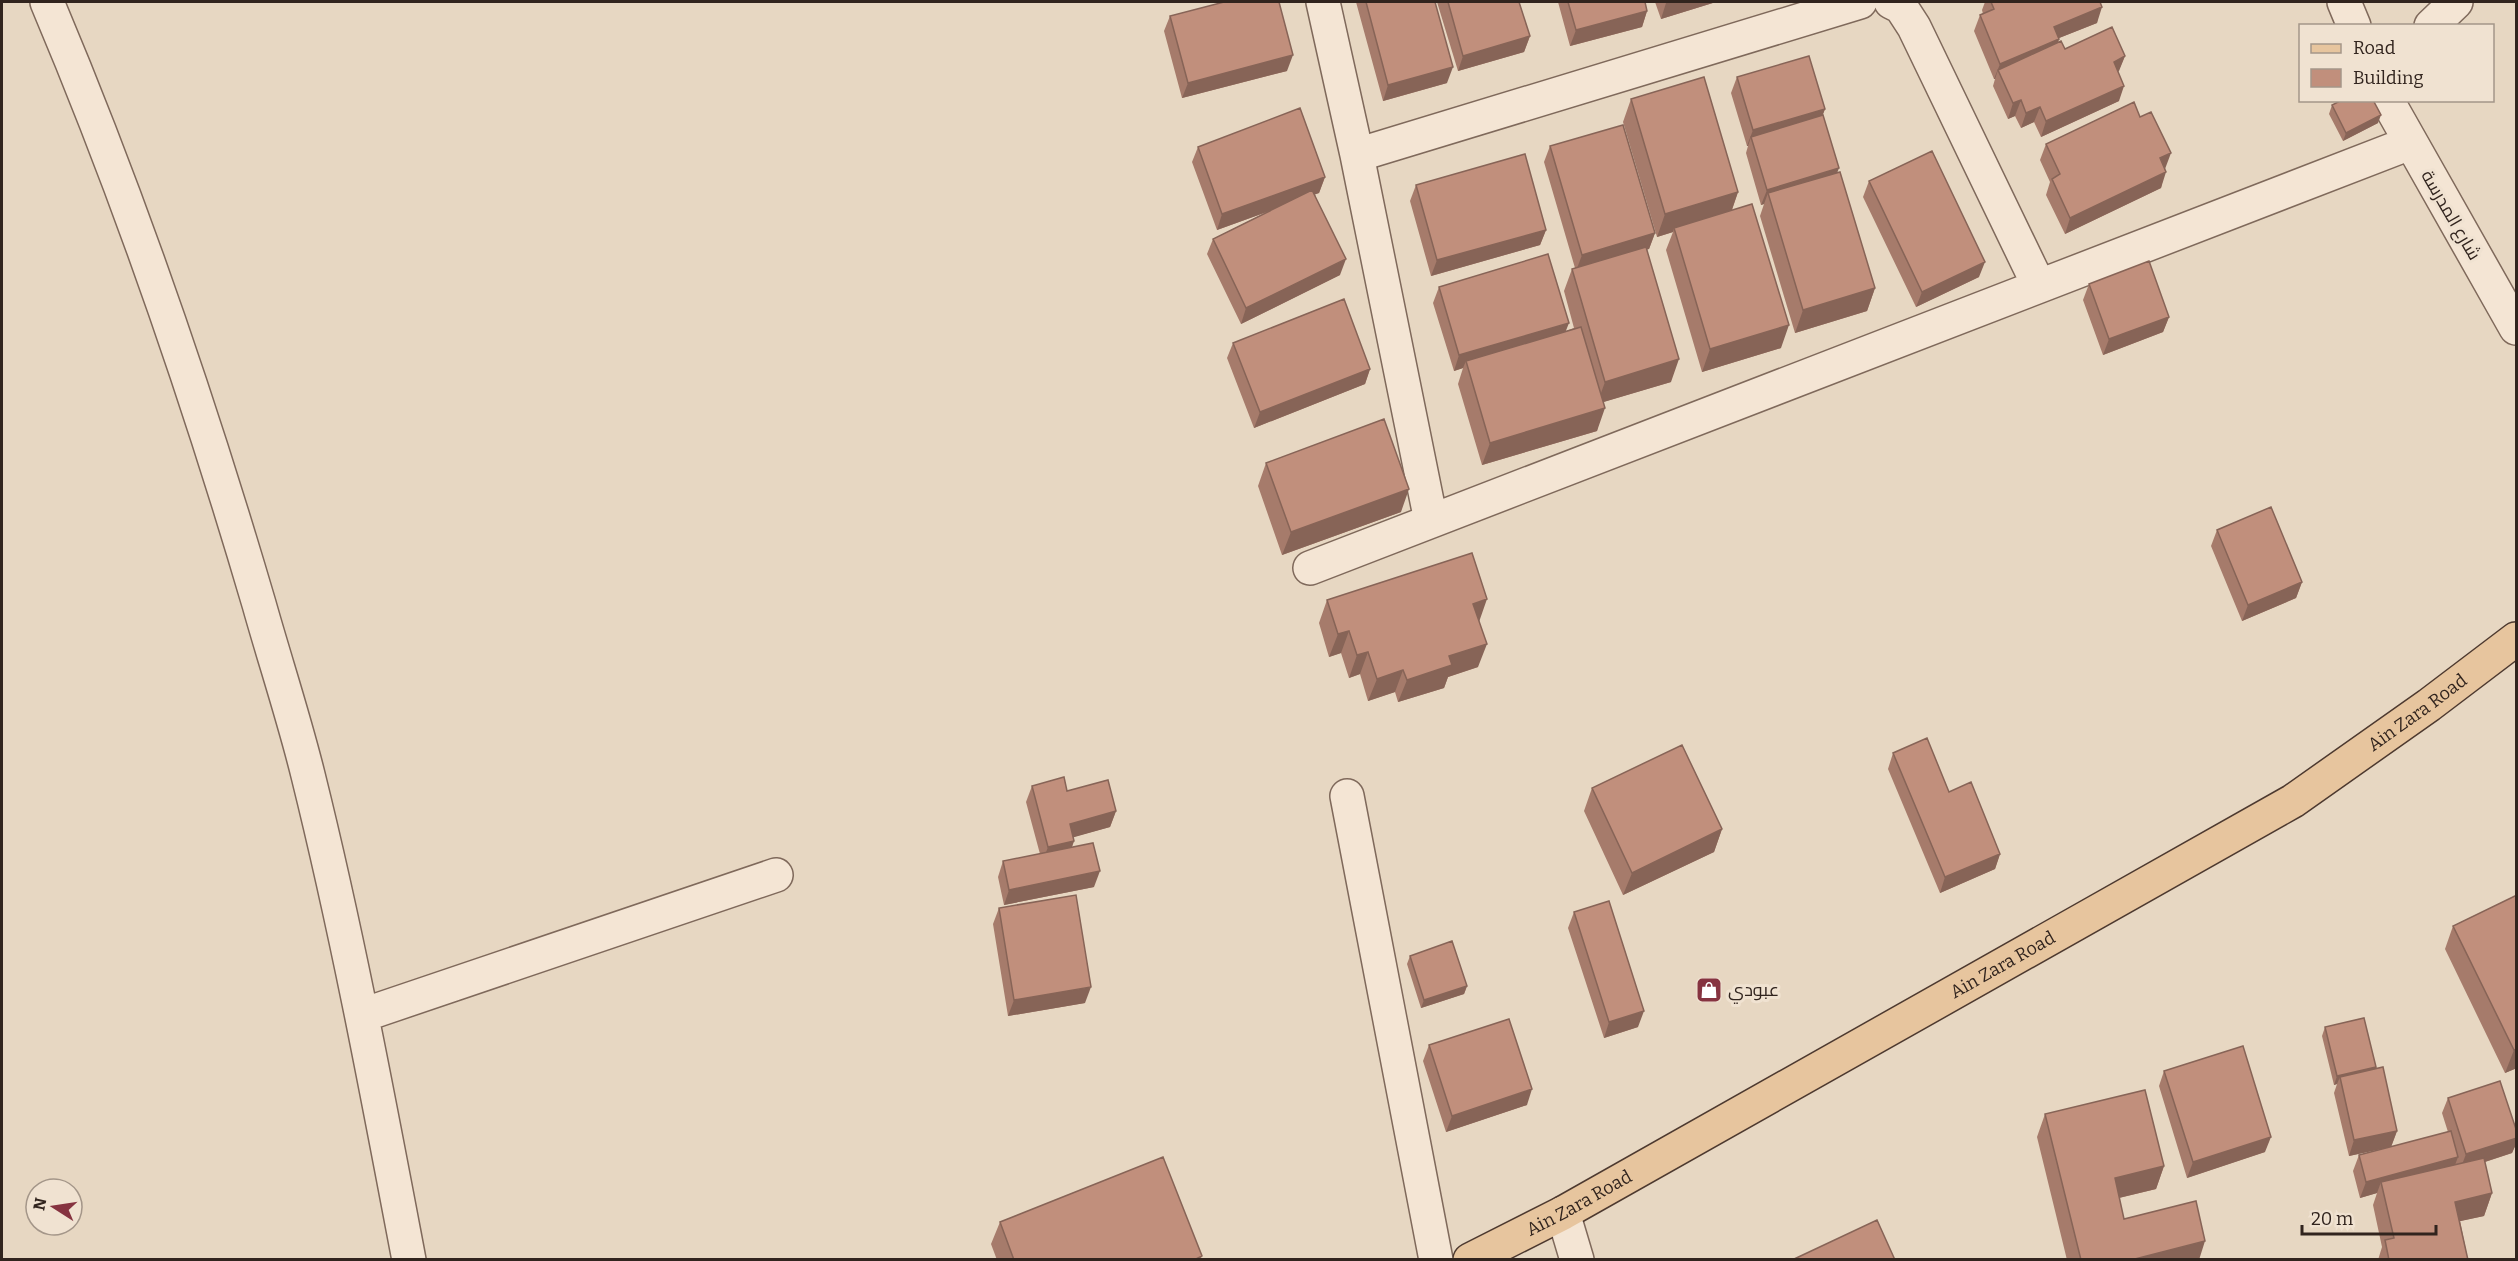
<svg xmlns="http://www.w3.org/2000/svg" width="2518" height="1261" viewBox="0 0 2518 1261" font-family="Bitter,Cairo,serif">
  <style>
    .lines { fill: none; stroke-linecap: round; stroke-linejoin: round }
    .street-casing { stroke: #7f695b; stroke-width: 36 }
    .primary-casing { stroke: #4d392f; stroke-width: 36 }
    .street { stroke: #f4e5d4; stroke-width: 33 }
    .primary { stroke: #e7c59e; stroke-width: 33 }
    .wall { fill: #a67b6b }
    .shaded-wall { fill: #876457 }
    .building { fill: #c18f7c; stroke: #876457; stroke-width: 1.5 }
    .labels { text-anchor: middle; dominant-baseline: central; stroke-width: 6; stroke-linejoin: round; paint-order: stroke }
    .street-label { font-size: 18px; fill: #31241e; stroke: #f0e2d1 }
    .poi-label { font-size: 18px; fill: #31241e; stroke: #f0e2d1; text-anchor: start }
  </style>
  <rect width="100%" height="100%" fill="#e7d7c2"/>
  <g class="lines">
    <!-- street casing -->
    <g class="street-casing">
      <path id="street" d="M 47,2 C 130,198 199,400 259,604 C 275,661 294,718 308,775 C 348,936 378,1097 409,1260
        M 1323,2 L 1357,155 L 1431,521
        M 1891,2 L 1901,7 L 1914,27 L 2039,286
        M 2344,2 L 2354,26
        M 2431,26 L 2456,2
        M 2387,100 L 2516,328
        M 1357,155 L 1860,2
        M 1310,568 L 2410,143
        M 1347,796 L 1436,1260
        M 363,1015 L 776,875
        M 1563,1213 L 1577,1260"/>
    </g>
    <!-- primary casing -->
    <g class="primary-casing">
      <g id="primary">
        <path id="s1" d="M 1470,1260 L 1563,1213 L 2293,801 L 2429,705 L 2516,639"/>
      </g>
    </g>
    <!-- street -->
    <use href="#street" class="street"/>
    <!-- primary -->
    <use href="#primary" class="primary"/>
  </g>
  <!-- wall -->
  <path class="wall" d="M 1356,2 L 1435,2 L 1447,83 L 1383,101 Z
    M 1437,2 L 1519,2 L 1530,36 L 1524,52 L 1458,71 Z
    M 1558,2 L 1645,2 L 1647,11 L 1642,27 L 1570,46 Z
    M 1655,2 L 1716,2 L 1661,19 Z
    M 1985,2 L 2100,2 L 2097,23 L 2059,38 L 2058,43 L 2065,49 L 2125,56 L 2118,72 L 2119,101 L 2041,137 L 2034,122 L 2021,128 L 2015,116 L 2008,119 L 1993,86 L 1995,79 L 1994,79 L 1974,31 L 1980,15 L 1983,14 L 1982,10 Z
    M 1170,16 L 1287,71 L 1182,98 L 1164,31 Z
    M 1737,77 L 1825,109 L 1822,116 L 1837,173 L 1875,288 L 1867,311 L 1795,333 L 1760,216 L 1764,204 L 1761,205 L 1746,153 L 1748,146 L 1747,146 L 1731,93 Z
    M 1631,99 L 1738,192 L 1732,210 L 1781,348 L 1702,372 L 1666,250 L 1673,232 L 1657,237 L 1623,122 Z
    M 2332,105 L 2378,123 L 2343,141 L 2329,114 Z
    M 2046,144 L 2165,169 L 2161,188 L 2065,234 L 2046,195 L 2050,182 L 2040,160 Z
    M 1550,146 L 1655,233 L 1649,249 L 1647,249 L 1671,382 L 1603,402 L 1597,431 L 1482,465 L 1458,384 L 1463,368 L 1454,371 L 1433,303 L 1439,287 L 1566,331 L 1574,328 L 1564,291 L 1572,269 L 1575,268 L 1544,162 Z
    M 1198,147 L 1325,177 L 1319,193 L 1315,194 L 1340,275 L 1241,324 L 1207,254 L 1213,239 L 1267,212 L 1217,230 L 1192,162 Z
    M 1869,181 L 1979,277 L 1916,307 L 1863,197 Z
    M 1416,185 L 1546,230 L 1540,245 L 1431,276 L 1410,201 Z
    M 2089,284 L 2169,317 L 2163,332 L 2103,355 L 2083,300 Z
    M 1233,343 L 1370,369 L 1365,384 L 1254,428 L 1227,358 Z
    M 1266,463 L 1401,512 L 1282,555 L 1258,486 Z
    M 2217,530 L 2302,582 L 2296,598 L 2242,621 L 2211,546 Z
    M 1327,600 L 1479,621 L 1478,667 L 1448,677 L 1444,688 L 1398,702 L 1395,692 L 1368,701 L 1360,674 L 1349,678 L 1341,653 L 1329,657 L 1319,623 Z
    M 1893,753 L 2000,854 L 1995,869 L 1940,893 L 1888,769 Z
    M 1032,786 L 1067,791 L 1116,811 L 1110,827 L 1073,837 L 1074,841 L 1072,847 L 1094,887 L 1004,905 L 998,877 L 1003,861 L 1040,854 L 1026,802 Z
    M 1592,788 L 1722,829 L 1714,852 L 1623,895 L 1584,811 Z
    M 2517,895 L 2517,1068 L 2505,1073 L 2445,949 L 2453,926 Z
    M 999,908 L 1085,1003 L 1008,1016 L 993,924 Z
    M 1574,912 L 1638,1027 L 1604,1038 L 1568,928 Z
    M 1410,956 L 1467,986 L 1464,994 L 1421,1008 L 1407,964 Z
    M 2325,1027 L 2376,1067 L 2376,1069 L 2397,1131 L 2391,1147 L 2448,1132 L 2442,1113 L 2448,1098 L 2517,1132 L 2517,1142 L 2512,1153 L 2485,1162 L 2492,1193 L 2484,1216 L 2460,1221 L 2468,1260 L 2378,1260 L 2382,1247 L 2373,1205 L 2377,1193 L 2360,1198 L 2353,1171 L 2359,1155 L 2389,1147 L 2349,1156 L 2334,1093 L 2337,1084 L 2334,1085 L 2322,1036 Z
    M 1429,1045 L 1527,1105 L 1446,1132 L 1423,1061 Z
    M 2164,1071 L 2265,1152 L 2187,1178 L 2159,1086 Z
    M 2045,1114 L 2164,1166 L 2156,1189 L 2119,1198 L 2124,1219 L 2199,1260 L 2067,1260 L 2037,1137 Z
    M 1000,1222 L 1202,1256 L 1200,1260 L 997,1260 L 991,1244 Z"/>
  <!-- shaded-wall -->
  <path class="shaded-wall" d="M 1671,2 L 1716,2 L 1661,19 L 1666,3 Z
    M 2102,7 L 2097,23 L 2049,42 L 2054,27 Z
    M 1647,11 L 1642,27 L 1570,46 L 1576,30 Z
    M 1530,36 L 1524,52 L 1458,71 L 1463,56 Z
    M 2059,39 L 2054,55 L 1998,70 L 1995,79 L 1994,79 L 2000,64 Z
    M 1293,55 L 1287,71 L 1182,98 L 1188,83 Z
    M 2125,56 L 2119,71 L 2108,77 L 2114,62 Z
    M 1453,67 L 1447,83 L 1383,101 L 1388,85 Z
    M 2124,86 L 2119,101 L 2041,137 L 2046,121 Z
    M 2021,100 L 2015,116 L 2008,119 L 2013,103 Z
    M 2040,107 L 2034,122 L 2021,128 L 2026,113 Z
    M 1825,109 L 1819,125 L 1751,137 L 1748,146 L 1747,146 L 1753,130 Z
    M 2381,115 L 2378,123 L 2343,141 L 2346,133 Z
    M 2171,153 L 2165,169 L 2160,158 Z
    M 1839,168 L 1833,184 L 1768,193 L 1764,204 L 1761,205 L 1767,190 Z
    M 2166,172 L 2161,188 L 2065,234 L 2070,218 Z
    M 1325,177 L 1319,193 L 1217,230 L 1222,214 Z
    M 1738,192 L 1730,215 L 1674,228 L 1673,232 L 1657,237 L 1665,214 Z
    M 1546,230 L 1540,245 L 1431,276 L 1437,260 Z
    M 1655,233 L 1649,249 L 1576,271 L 1582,255 Z
    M 1346,259 L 1340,275 L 1241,324 L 1246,308 Z
    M 1985,262 L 1979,277 L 1916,307 L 1922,292 Z
    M 1875,288 L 1867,311 L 1795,333 L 1803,310 Z
    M 2169,317 L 2163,332 L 2103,355 L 2109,339 Z
    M 1569,323 L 1563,338 L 1466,361 L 1463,368 L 1454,371 L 1459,355 Z
    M 1789,325 L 1781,348 L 1702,372 L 1710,349 Z
    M 1679,359 L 1671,382 L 1597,404 L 1605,382 Z
    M 1370,369 L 1365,384 L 1254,428 L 1260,412 Z
    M 1605,408 L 1597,431 L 1482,465 L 1490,443 Z
    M 1409,489 L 1401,512 L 1282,555 L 1291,532 Z
    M 2302,582 L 2296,598 L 2242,621 L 2248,605 Z
    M 1487,599 L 1479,622 L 1473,604 Z
    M 1349,631 L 1341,653 L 1329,657 L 1338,634 Z
    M 1487,644 L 1478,667 L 1448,677 L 1444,688 L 1398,702 L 1407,680 L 1449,656 Z
    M 1368,652 L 1360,674 L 1349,678 L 1357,655 Z
    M 1403,670 L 1395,692 L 1368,701 L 1377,679 Z
    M 1116,811 L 1110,827 L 1064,840 L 1070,824 Z
    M 1722,829 L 1714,852 L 1623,895 L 1632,873 Z
    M 1074,841 L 1068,857 L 1042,863 L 1048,847 Z
    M 2000,854 L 1995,869 L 1940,893 L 1945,877 Z
    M 1100,871 L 1094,887 L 1004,905 L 1009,890 Z
    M 1467,986 L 1464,994 L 1421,1008 L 1424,1000 Z
    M 1091,987 L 1085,1003 L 1008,1016 L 1014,1000 Z
    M 1644,1011 L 1638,1027 L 1604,1038 L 1609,1022 Z
    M 2517,1049 L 2517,1068 L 2505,1073 L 2514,1050 Z
    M 2376,1067 L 2373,1075 L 2340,1077 L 2337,1084 L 2334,1085 L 2337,1076 Z
    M 1532,1089 L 1527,1105 L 1446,1132 L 1452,1116 Z
    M 2397,1131 L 2391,1147 L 2349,1156 L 2354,1140 Z
    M 2271,1137 L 2265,1152 L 2187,1178 L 2193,1162 Z
    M 2517,1138 L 2517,1142 L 2512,1153 L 2460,1170 L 2466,1154 Z
    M 2458,1157 L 2452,1173 L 2381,1182 L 2377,1193 L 2360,1198 L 2366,1182 Z
    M 2164,1166 L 2156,1189 L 2106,1201 L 2115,1178 Z
    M 2492,1193 L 2484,1216 L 2447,1224 L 2455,1202 Z
    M 2205,1241 L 2199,1260 L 2131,1260 Z"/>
  <!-- building -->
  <path class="building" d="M 1224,2 L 1279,2 L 1293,55 L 1188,83 L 1170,16 Z
    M 1366,2 L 1435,2 L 1453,67 L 1388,85 Z
    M 1448,2 L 1519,2 L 1530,36 L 1463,56 Z
    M 1568,2 L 1645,2 L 1647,11 L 1576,30 Z
    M 1991,2 L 2100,2 L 2102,7 L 2054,27 L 2059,39 L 2000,64 L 1980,15 L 1994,9 Z
    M 2112,27 L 2125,56 L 2114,62 L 2124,86 L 2046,121 L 2040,107 L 2026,113 L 2021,100 L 2013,103 L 1998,70 L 2061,41 L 2065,49 Z
    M 1809,56 L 1825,109 L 1753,130 L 1737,77 Z
    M 1704,77 L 1738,192 L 1665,214 L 1631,99 Z
    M 2342,100 L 2373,100 L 2381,115 L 2346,133 L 2332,105 Z
    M 2134,102 L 2140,117 L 2151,112 L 2171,153 L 2160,158 L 2166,172 L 2070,218 L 2052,179 L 2060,174 L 2046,144 Z
    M 1300,108 L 1325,177 L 1222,214 L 1198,147 Z
    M 1823,115 L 1839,168 L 1767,190 L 1751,137 Z
    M 1623,125 L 1655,233 L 1582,255 L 1550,146 Z
    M 1932,151 L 1985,262 L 1922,292 L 1869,181 Z
    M 1525,154 L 1546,230 L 1437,260 L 1416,185 Z
    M 1840,172 L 1875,288 L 1803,310 L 1768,193 Z
    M 1312,190 L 1346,259 L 1246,308 L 1213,239 Z
    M 1752,204 L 1789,325 L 1710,349 L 1674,228 Z
    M 1646,247 L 1679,359 L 1605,382 L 1572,269 Z
    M 1548,254 L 1569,323 L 1459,355 L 1439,287 Z
    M 2149,261 L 2169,317 L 2109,339 L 2089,284 Z
    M 1344,299 L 1370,369 L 1260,412 L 1233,343 Z
    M 1581,327 L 1605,408 L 1490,443 L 1466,361 Z
    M 1384,419 L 1409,489 L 1291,532 L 1266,463 Z
    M 2271,507 L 2302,582 L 2248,605 L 2217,530 Z
    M 1472,553 L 1487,599 L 1473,604 L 1487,644 L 1449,656 L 1452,665 L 1407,680 L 1403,670 L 1377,679 L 1368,652 L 1357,655 L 1349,631 L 1338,634 L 1327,600 Z
    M 1927,738 L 1949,792 L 1971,782 L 2000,854 L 1945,877 L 1893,753 Z
    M 1682,745 L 1722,829 L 1632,873 L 1592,788 Z
    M 1064,777 L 1067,791 L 1108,780 L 1116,811 L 1070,824 L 1074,841 L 1048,847 L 1032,786 Z
    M 1093,843 L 1100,871 L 1009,890 L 1003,861 Z
    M 1076,895 L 1091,987 L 1014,1000 L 999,908 Z
    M 2517,895 L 2517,1049 L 2514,1050 L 2453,926 Z
    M 1609,901 L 1644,1011 L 1609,1022 L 1574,912 Z
    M 1452,941 L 1467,986 L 1424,1000 L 1410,956 Z
    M 2364,1018 L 2376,1067 L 2337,1076 L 2325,1027 Z
    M 1509,1019 L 1532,1089 L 1452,1116 L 1429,1045 Z
    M 2243,1046 L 2271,1137 L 2193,1162 L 2164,1071 Z
    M 2383,1067 L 2397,1131 L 2354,1140 L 2340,1077 Z
    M 2500,1081 L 2517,1132 L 2517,1138 L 2466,1154 L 2448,1098 Z
    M 2145,1090 L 2164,1166 L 2115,1178 L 2124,1219 L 2196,1201 L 2205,1241 L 2131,1260 L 2081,1260 L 2045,1114 Z
    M 2451,1131 L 2458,1157 L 2366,1182 L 2359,1155 Z
    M 1163,1157 L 1202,1256 L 1194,1260 L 1014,1260 L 1000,1222 Z
    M 2484,1158 L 2492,1193 L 2455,1202 L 2468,1260 L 2389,1260 L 2385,1240 L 2394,1238 L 2381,1182 Z
    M 1877,1220 L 1895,1260 L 1792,1260 Z"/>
  <!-- icons -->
  <defs>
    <g id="shop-square" transform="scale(1.35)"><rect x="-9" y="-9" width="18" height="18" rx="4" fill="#863340" stroke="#f0e2d1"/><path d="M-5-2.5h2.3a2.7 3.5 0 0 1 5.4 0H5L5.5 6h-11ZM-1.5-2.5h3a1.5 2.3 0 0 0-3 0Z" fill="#fff"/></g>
  </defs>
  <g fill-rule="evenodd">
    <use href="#shop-square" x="1709" y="990"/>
  </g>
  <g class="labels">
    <!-- street labels -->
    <g class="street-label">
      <text transform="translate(2451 215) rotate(60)">شارع المدرسة</text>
      <text stroke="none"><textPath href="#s1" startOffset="1095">Ain Zara Road</textPath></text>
      <text stroke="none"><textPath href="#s1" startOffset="609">Ain Zara Road</textPath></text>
      <text stroke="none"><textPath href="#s1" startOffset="123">Ain Zara Road</textPath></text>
    </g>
    <!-- poi labels -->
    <g class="poi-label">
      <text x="1728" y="990">عبودي</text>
    </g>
  </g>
  <!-- border -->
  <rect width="2518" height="1261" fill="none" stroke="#31241e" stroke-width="6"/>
  <!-- legend -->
  <rect x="2299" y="24" width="195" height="78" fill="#f0e2d1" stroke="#a49689" stroke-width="1.5"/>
  <rect x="2311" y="44" width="30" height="9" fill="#e7c59e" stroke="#a49689" stroke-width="1.5"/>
  <text x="2353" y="54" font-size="18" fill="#31241e">Road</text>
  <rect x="2311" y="69" width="30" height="18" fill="#c18f7c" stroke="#a49689" stroke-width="1.5"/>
  <text x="2353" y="84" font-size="18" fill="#31241e">Building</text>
  <!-- north arrow -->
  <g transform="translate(54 1207) rotate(282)"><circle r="28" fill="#f0e2d1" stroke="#a49689" stroke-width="1.5"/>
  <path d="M0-4.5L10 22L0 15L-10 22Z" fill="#863340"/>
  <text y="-9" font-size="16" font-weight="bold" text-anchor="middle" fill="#31241e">N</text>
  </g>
  <!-- scale -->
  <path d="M2302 1225v9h134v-9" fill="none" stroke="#31241e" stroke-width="3"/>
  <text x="2311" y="1225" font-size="18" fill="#31241e" stroke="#f0e2d1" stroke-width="4.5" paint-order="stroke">20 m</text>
</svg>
